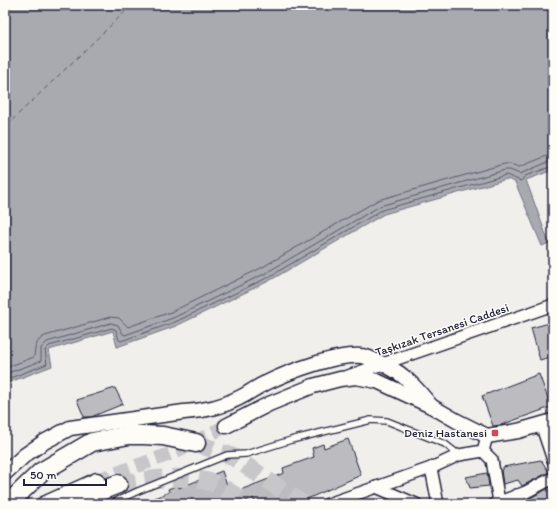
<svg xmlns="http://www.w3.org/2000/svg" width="558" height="509" font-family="Itim,sans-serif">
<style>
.water{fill:#a9a9b0;stroke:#737381}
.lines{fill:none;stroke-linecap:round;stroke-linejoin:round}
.shore{stroke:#58586a;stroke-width:1}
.ferry{stroke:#58586a;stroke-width:1;stroke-dasharray:5 4;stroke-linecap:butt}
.building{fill:#bcbcc0;stroke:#22223b}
.tertiary-tunnel{stroke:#c7c6c9;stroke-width:14;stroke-dasharray:14 7;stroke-linecap:butt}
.primary-tunnel{stroke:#c7c6c9;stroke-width:18;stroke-dasharray:18 9;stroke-linecap:butt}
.service-casing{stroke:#22223b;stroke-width:8}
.minor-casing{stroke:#22223b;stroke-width:14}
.tertiary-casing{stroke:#22223b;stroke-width:17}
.primary-casing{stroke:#22223b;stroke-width:21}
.service{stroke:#fdfcf7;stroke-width:5.5}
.minor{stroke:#fdfcf7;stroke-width:11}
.tertiary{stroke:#fdfcf7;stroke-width:14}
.primary{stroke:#fdfcf7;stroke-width:18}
.poi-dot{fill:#d1495b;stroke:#fdfcf7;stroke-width:1.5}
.labels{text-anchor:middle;stroke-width:3;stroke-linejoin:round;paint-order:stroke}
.street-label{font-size:12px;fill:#22223b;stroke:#fdfcf7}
.poi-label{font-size:12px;fill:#22223b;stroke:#fdfcf7;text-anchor:end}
</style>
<rect width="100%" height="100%" fill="#f0efec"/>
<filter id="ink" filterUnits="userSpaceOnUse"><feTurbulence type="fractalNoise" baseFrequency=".025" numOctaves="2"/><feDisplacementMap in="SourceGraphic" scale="8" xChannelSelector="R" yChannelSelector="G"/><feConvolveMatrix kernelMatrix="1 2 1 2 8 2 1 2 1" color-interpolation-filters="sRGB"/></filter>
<g filter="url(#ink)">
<!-- water -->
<path class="water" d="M5,5h548v165l-27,10 23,63 -7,3 -27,-64 -8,-3 -123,35 -115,67 -93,45 -59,21 -4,-16 -64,19 3,16 -47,18z"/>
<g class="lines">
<!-- shore -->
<g class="shore">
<path d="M5,368l29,-11c1,-9 1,-16 11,-21l65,-19 9,1 9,9 43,-15 90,-44 117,-68 126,-36h6l9,3 28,-11 6,-1"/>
<path d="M5,374l36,-13v-13l6,-6 64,-19 7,2 5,9 2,1 48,-17 91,-44 116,-68 125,-36h5l10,4 28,-12 5,-1"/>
<path d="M5,380l42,-16 -2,-14 4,-4 63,-18 4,2 3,10 2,1 54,-19 92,-44 115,-68 124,-35 15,6 4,-5 28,-10"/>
</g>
<!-- ferry -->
<path class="ferry" d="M5,127l127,-122"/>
</g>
<!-- building -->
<g class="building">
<path d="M553,322v34l-13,4 -9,-32z"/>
<path d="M539,374l12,33 -50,18 -8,1 -11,-30z"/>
<path d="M115,388l8,16 -32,13h-7l-7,-17z"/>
<path d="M348,439l13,36 -65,29h-29l-1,-3 -10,3 -3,-6 -14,6h-99l29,-12 -1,-3 10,-4 1,3 43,-17 8,23 54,-21 -1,-5 31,-11 -2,-9 11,-4 1,4z"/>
<path d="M541,460l8,12 -27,14 -4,-6 -15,4 -2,-14h2v-3z"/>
<path d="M487,473l2,13 -19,2 -4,-11z"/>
<path d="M553,486v18h-20l-3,-6z"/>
</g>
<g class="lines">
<!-- tertiary-tunnel -->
<path class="tertiary-tunnel" d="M97,480l79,-28 50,-26"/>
<!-- primary-tunnel -->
<g class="primary-tunnel">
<path d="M196,443l37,14 70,47"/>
<path d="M118,484c30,-4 65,-11 95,-1 12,5 24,14 35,21"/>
</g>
<defs>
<path id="service" d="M110,504l28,-13 89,-36 19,-1 45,-14 80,-20 16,1 58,23 14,11"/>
<g id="minor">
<path d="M348,376l205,-71"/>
<path d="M541,424l12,36"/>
<path d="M483,451l9,9 7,42"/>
<path d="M431,468l7,36"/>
<path d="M376,487l40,17"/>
<path d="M516,495l6,9"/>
<path d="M328,504l103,-36 28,-13 24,-4 4,-15"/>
<path d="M494,504l32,-12 27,-14"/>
</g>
<g id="tertiary">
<path d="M226,426l43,-22 44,-18 27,-7 16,-2 21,4 54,25 26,15 30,15 31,-5 35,-10"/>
<path d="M5,473l20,-18 19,-13 26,-14 114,-16c19,-1 38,-5 55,-14 9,-4 17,-11 27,-15 22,-11 70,-29 95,-27 5,0 10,3 15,5 26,10 38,24 55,45"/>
<path d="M44,504l53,-24"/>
</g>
<g id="primary">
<path d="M8,504l33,-32 51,-30 37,-7h14l20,1 33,7"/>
<path d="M67,504l51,-20"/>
</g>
</defs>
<!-- service casing -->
<use href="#service" class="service-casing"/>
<!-- minor casing -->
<use href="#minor" class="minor-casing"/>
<!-- tertiary casing -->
<use href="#tertiary" class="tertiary-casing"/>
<!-- primary casing -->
<use href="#primary" class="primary-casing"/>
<!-- service -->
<use href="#service" class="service"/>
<!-- minor -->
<use href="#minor" class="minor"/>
<!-- tertiary -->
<use href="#tertiary" class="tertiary"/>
<!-- primary -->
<use href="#primary" class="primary"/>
</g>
</g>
<!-- markers -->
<rect class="poi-dot" x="491" y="429" width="8" height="8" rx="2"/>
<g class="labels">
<!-- street labels -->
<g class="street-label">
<text transform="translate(442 330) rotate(-19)" y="4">Taşkızak Tersanesi Caddesi</text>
</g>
<!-- poi labels -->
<g class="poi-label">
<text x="487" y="437">Deniz Hastanesi</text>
</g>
</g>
<!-- margin -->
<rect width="558" height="509" fill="none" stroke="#fdfcf7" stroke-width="20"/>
<rect x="10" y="10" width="538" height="489" fill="none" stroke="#22223b" stroke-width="1.5" filter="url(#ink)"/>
<!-- scale -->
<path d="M24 479v6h82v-6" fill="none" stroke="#22223b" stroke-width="2"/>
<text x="30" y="479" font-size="12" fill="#22223b" stroke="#fdfcf7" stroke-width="3" paint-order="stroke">50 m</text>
</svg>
